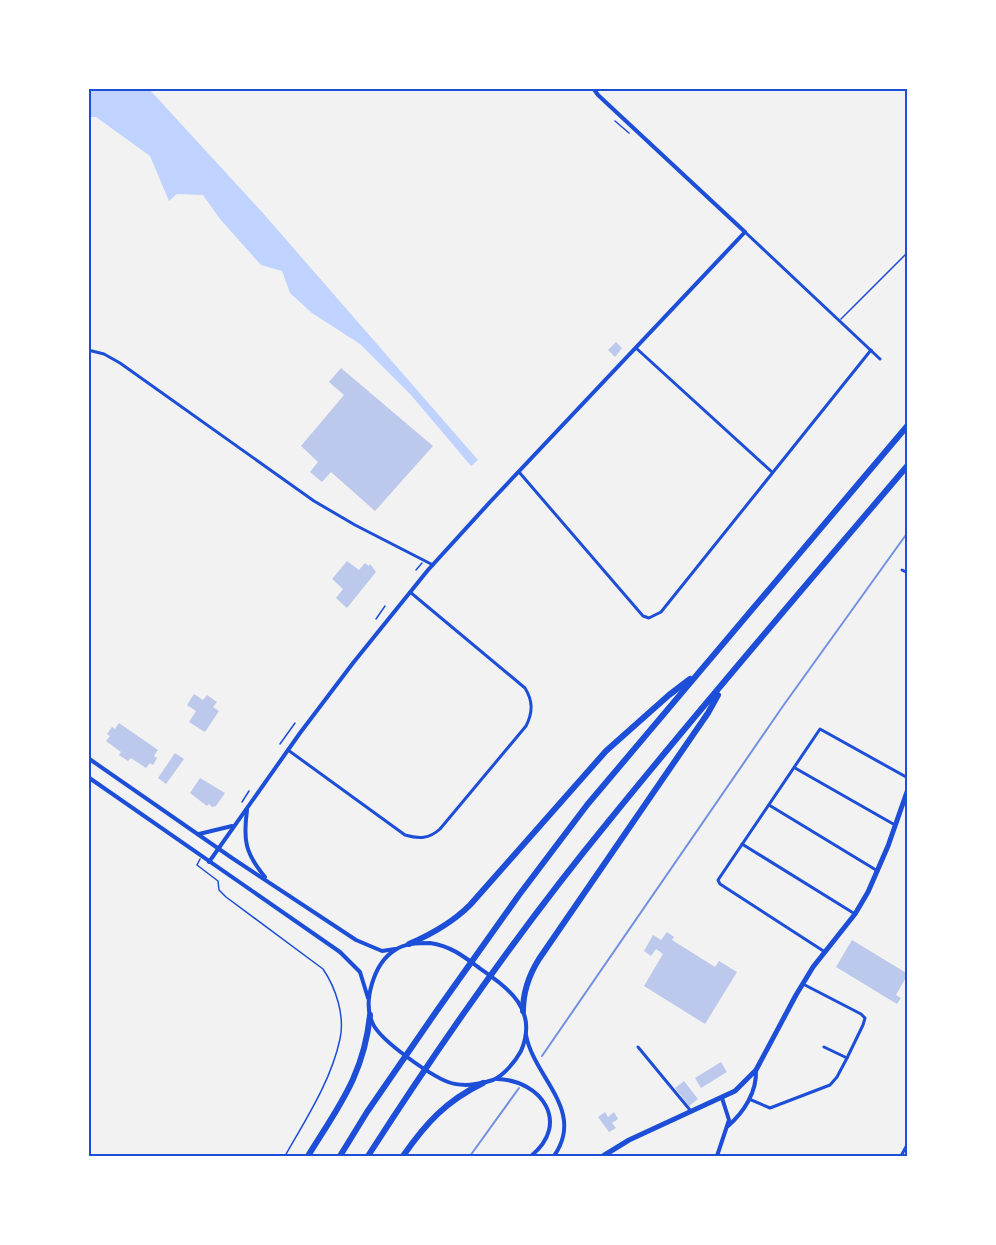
<svg xmlns="http://www.w3.org/2000/svg" width="996" height="1245" font-family="'Sofia Sans Condensed',sans-serif">
<style>
.water{fill:#bfd3fe}
.building{fill:#bdc9ec}
.lines{fill:none;stroke-linecap:round;stroke-linejoin:round}
.path{stroke:#1d4ed8;stroke-width:1.5}
.service{stroke:#1d4ed8;stroke-width:1.5}
.minor{stroke:#1d4ed8;stroke-width:3}
.tertiary{stroke:#1d4ed8;stroke-width:4}
.primary{stroke:#1d4ed8;stroke-width:5}
.motorway{stroke:#1d4ed8;stroke-width:6}
.rail{stroke:#7290e2;stroke-width:2}
.neatline{fill:none;stroke:#1d4ed8;stroke-width:2}
</style>
<rect width="100%" height="100%" fill="#f2f2f2"/>
<!-- water -->
<path class="water" d="M89,88l60,1 113,123 216,248 -7,6 -60,-71 -51,-51 -48,-31 -22,-20 -8,-22 -21,-6 -41,-46 -17,-24 -26,-1 -8,7 -19,-45 -54,-39h-7z"/>
<!-- building -->
<g class="building">
<path d="M616,342l6,6 -7,9 -7,-7z"/>
<path d="M341,368l92,78 -58,65 -44,-39 -9,10 -12,-10 8,-10 -17,-16 43,-51 -15,-13z"/>
<path d="M347,561l12,9 6,-7 4,3 1,-2 6,8 -29,36 -11,-10 7,-9 -11,-10z"/>
<path d="M194,694l9,6 4,-5 10,7 -4,5 6,4 -14,21 -16,-10 7,-11 -9,-6z"/>
<path d="M119,723l39,27 -4,6 3,2 -4,7 -3,-2 -4,5 -15,-10 -3,3 -9,-6 2,-3 -15,-11 4,-5 -3,-2 5,-7 3,2z"/>
<path d="M175,753l9,6 -18,25 -8,-6z"/>
<path d="M200,778l25,15 -9,13 -4,1 -3,-3 -2,2 -17,-13z"/>
<path d="M667,932l7,5 -2,3 43,27 4,-6 18,11 -32,52 -61,-38 19,-32 -7,-5 -5,7 -7,-5 9,-16 8,5z"/>
<path d="M852,940l56,34 -12,21 5,3 -4,6 -61,-37z"/>
<path d="M721,1062l6,10 -26,16 -6,-10z"/>
<path d="M684,1081l14,18 -9,7 -14,-18z"/>
<path d="M605,1112l3,5 6,-5 4,7 -6,4 4,5 -7,4 -11,-15z"/>
</g>
<g class="lines">
<!-- path -->
<g class="path">
<path d="M615,121l14,12"/>
<path d="M416,570l6,-7"/>
<path d="M376,619l9,-13"/>
<path d="M280,744l15,-21"/>
<path d="M242,802l7,-11"/>
<path d="M200,859l-3,6 21,16 1,9 7,7 97,72c13,19 22,47 17,70 -9,42 -34,80 -55,117"/>
</g>
<!-- service -->
<path class="service" d="M841,319l67,-67"/>
<!-- minor -->
<g class="minor">
<path d="M745,232l135,127"/>
<path d="M636,348l136,124"/>
<path d="M88,350l16,4 16,9 194,138 41,24 78,40"/>
<path d="M519,472l124,144 6,2 12,-6 210,-262"/>
<path d="M902,570l6,3"/>
<path d="M288,750l117,85c14,4 24,4 35,-6l86,-103c7,-14 7,-25 -1,-38l-115,-96"/>
<path d="M795,768l100,57"/>
<path d="M769,805l107,65"/>
<path d="M742,844l113,70"/>
<path d="M825,952l-105,-68 -2,-4 102,-151 88,49"/>
<path d="M803,984l58,30 4,4 -2,7 -16,33"/>
<path d="M638,1047l52,63"/>
<path d="M749,1099l21,9 60,-23 7,-8 10,-19 -23,-11"/>
<path d="M901,1156l7,-13"/>
</g>
<!-- tertiary -->
<g class="tertiary">
<path d="M88,758l144,100 124,82 26,11 13,-2"/>
<path d="M88,777l252,175 20,20 8,26"/>
<path d="M247,810c-4,30 -2,43 18,67"/>
<path d="M199,834l33,-8"/>
<path d="M209,862l91,-129 53,-70 75,-93 62,-68 255,-270 -147,-137 -5,-7"/>
<path d="M430,943c20,3 32,12 48,24 30,21 61,42 43,84 -6,11 -17,24 -28,29 -14,5 -32,7 -45,2 -18,-7 -67,-41 -75,-58 -11,-22 1,-61 22,-74 10,-7 23,-7 35,-7z"/>
<path d="M526,1035c8,43 60,75 28,121"/>
<path d="M497,1079c45,1 74,45 34,77"/>
<path d="M728,1126c16,-14 29,-34 28,-56"/>
<path d="M717,1156l12,-36 -7,-22"/>
</g>
<!-- primary -->
<path class="primary" d="M603,1156l26,-16 106,-49 21,-21 40,-75 17,-28 42,-53 13,-22 20,-46 20,-57"/>
<!-- motorway -->
<g class="motorway">
<path d="M409,944c23,-10 43,-21 61,-39l136,-154 63,-56 21,-16"/>
<path d="M523,1011c0,-20 6,-36 16,-52l169,-246 10,-18"/>
<path d="M308,1156c30,-49 56,-81 62,-141"/>
<path d="M340,1156l27,-44 71,-103 81,-114 68,-90 321,-380"/>
<path d="M368,1156c74,-115 153,-228 240,-334 98,-121 199,-238 300,-357"/>
<path d="M403,1156c23,-33 43,-55 80,-73"/>
</g>
<!-- rail -->
<g class="rail">
<path d="M542,1056l241,-350 125,-174"/>
<path d="M470,1156l49,-68"/>
</g>
</g>
<!-- border -->
<rect width="996" height="1245" fill="none" stroke="#ffffff" stroke-width="180"/>
<rect x="90" y="90" width="816" height="1065" class="neatline"/>
</svg>
